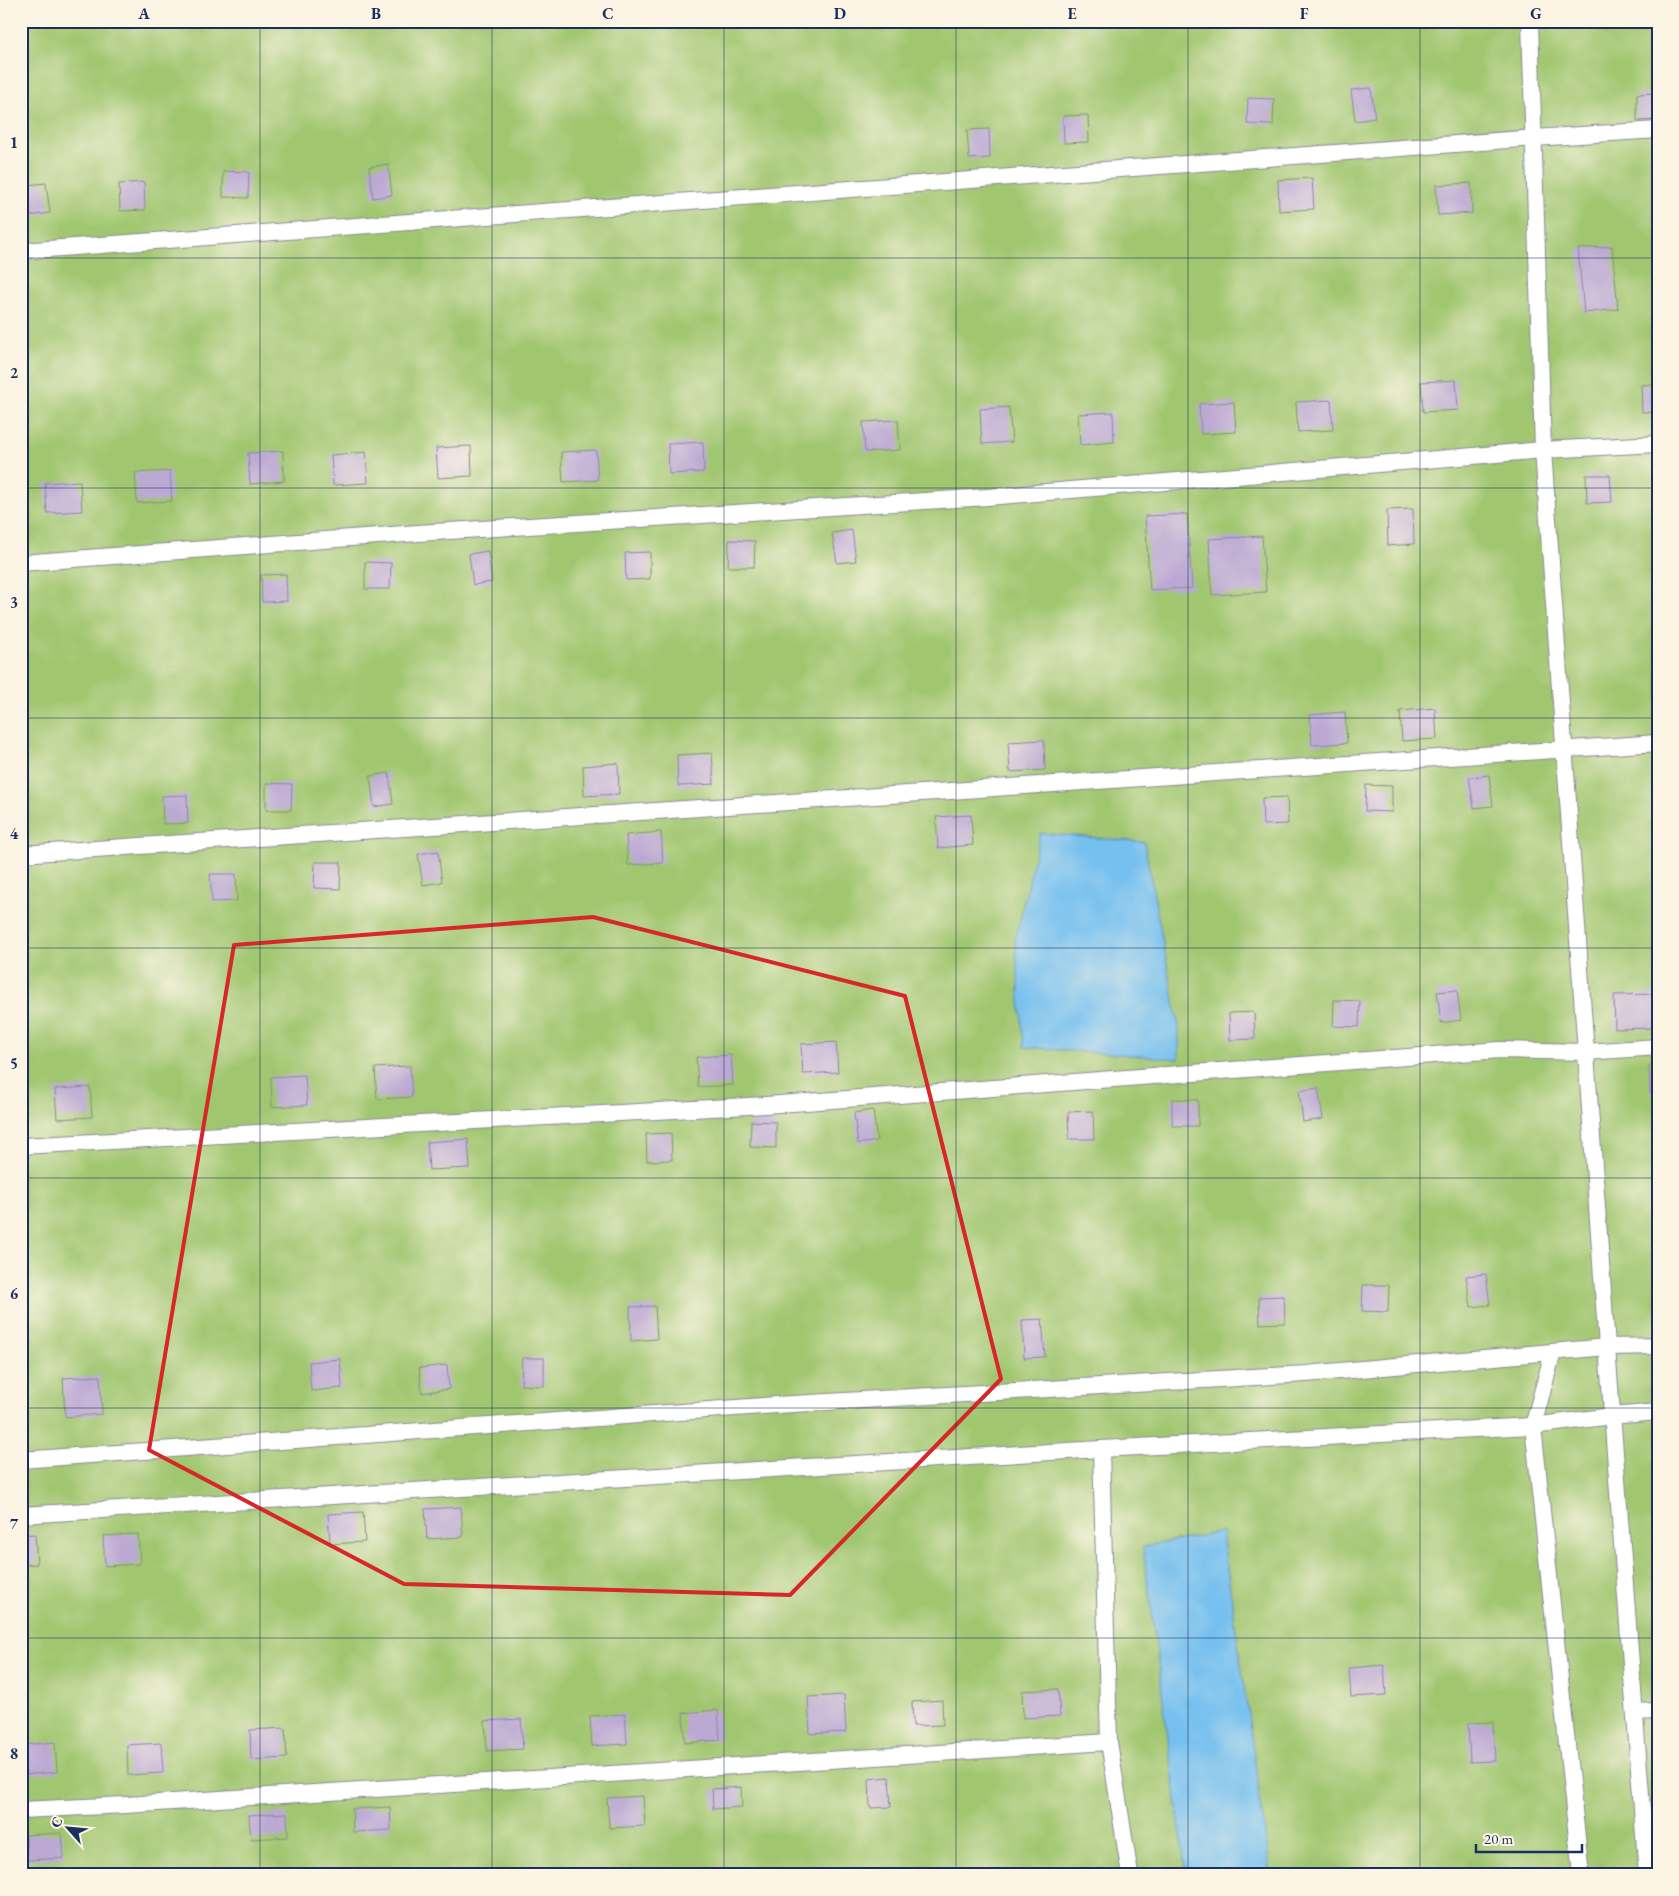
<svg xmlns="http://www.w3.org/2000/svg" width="1679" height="1896" font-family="'EB Garamond',serif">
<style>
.green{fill:#a0c670;stroke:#5e7a67}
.water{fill:#76c0ef;stroke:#4878a6}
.building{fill:#bba9d3}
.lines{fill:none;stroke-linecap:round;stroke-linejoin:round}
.service-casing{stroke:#888a93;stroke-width:18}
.service{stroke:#fff;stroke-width:16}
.marked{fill:none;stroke:#d62828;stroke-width:4;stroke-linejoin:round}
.grid{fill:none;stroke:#1b2f5e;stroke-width:1;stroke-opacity:0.55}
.neatline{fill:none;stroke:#1b2f5e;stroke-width:2}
.grid-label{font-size:16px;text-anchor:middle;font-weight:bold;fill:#1b2f5e}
</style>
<rect width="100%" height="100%" fill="#fcf5e5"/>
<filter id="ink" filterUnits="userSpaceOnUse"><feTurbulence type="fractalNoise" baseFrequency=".02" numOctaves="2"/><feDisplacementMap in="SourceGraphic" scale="10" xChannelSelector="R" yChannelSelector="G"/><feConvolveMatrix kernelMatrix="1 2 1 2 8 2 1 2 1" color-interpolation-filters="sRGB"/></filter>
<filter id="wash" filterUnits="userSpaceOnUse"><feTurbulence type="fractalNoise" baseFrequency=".0096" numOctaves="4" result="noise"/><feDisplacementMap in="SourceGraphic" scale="20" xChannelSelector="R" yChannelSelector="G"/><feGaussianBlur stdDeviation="1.12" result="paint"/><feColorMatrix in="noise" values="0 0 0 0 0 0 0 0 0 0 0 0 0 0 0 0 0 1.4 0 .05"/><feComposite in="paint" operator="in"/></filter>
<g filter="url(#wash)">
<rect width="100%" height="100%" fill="#f4e5c8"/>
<!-- green -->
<rect class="green" x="21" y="21" width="1637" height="1854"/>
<!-- water -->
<g class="water">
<path d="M1040,833l104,9 35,185v32l-155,-12 -9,-106z"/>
<path d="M1222,1532l49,343h-85l-43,-328z"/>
</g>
<g id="blocks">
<!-- building -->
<g class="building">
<path d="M1371,88l4,30 -20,3 -4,-31z"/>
<path d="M1658,93v27l-21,1v-27z"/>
<path d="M1248,98l26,1 -1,26 -26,-1z"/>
<path d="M1088,115l1,27 -25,1 -1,-27z"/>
<path d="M989,129l1,29 -21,1 -2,-29z"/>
<path d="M388,164l4,31 -19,3 -4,-31z"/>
<path d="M223,171l26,1 -1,26 -25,-1z"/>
<path d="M1312,178l2,31 -35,2 -1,-31z"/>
<path d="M144,182l1,28 -25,1 -1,-27z"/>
<path d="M46,183l4,30 -20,3 -4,-31z"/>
<path d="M1471,183l1,30 -34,2 -2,-30z"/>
<path d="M1612,246l6,63 -34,4 -6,-64z"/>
<path d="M1456,380l2,30 -35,2 -2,-30z"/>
<path d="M1658,384v28h-16l-1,-27z"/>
<path d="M1331,400l2,30 -35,2 -2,-30z"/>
<path d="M1234,402l2,30 -35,2 -2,-30z"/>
<path d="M1009,407l3,35 -30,2 -2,-35z"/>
<path d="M1113,412l1,30 -34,3 -2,-31z"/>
<path d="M898,420l2,30 -35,2 -2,-30z"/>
<path d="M703,442l1,30 -35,2 -1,-30z"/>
<path d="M471,446l1,30 -34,2 -2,-30z"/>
<path d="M596,450l2,30 -35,2 -2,-30z"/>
<path d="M283,451l1,30 -34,3 -2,-31z"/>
<path d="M366,452l2,31 -35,2 -2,-30z"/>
<path d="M170,471l2,30 -35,2 -2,-30z"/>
<path d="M1586,475h24l2,27 -25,1z"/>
<path d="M80,481l2,30 -35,2 -2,-30z"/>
<path d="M1413,509l1,35 -26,2 -1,-36z"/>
<path d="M1187,514l5,74 -42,2 -5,-74z"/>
<path d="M852,530l4,31 -19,2 -5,-30z"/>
<path d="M1262,536l4,56 -54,3 -3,-56z"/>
<path d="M729,540l26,1 -1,26h-26z"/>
<path d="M488,551l4,31 -19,3 -4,-31z"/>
<path d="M650,552v27l-24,1 -1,-27z"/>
<path d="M365,562l26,1 -1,26h-25z"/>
<path d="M286,574l1,27 -25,1 -1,-27z"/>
<path d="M1435,708l2,31 -35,2 -2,-30z"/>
<path d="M1345,712l2,31 -35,2 -2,-30z"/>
<path d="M1044,740l1,30 -35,2 -2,-30z"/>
<path d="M712,753l2,31 -36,2 -1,-31z"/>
<path d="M618,763l1,31 -35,2 -1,-30z"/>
<path d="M389,773l4,31 -19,3 -4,-31z"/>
<path d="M1489,775l4,31 -19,2 -5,-31z"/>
<path d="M266,783l26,1 -1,26h-25z"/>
<path d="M1366,785l26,1v26l-27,-1z"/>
<path d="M187,795l1,28 -25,1 -1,-28z"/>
<path d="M1287,797l1,27 -25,1 -1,-27z"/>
<path d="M971,815l2,30 -35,3 -2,-31z"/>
<path d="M661,832l2,31 -35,2 -2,-30z"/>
<path d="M438,851l4,31 -19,3 -5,-31z"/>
<path d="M315,862h26l-1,27 -26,-1z"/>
<path d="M210,874h26l1,27 -25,1z"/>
<path d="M1457,990l4,30 -20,3 -4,-31z"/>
<path d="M1658,994v34l-43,1 -1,-34z"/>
<path d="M1334,1000l26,1 -1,26 -26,-1z"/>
<path d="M1254,1012l1,27 -25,1 -1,-27z"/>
<path d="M836,1042l2,30 -35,2 -2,-30z"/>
<path d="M731,1055l2,30 -35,2 -2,-30z"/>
<path d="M1658,1065v28h-8l-1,-27z"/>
<path d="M410,1066l2,31 -35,2 -2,-31z"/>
<path d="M305,1075l2,30 -35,2 -1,-30z"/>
<path d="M90,1087l2,30 -35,2 -2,-30z"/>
<path d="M1318,1088l5,31 -20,3 -4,-31z"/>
<path d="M1172,1099l26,1v26h-26z"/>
<path d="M873,1110l4,31 -19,3 -4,-31z"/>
<path d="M1093,1111l1,28h-25l-1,-27z"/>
<path d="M751,1121l25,1v26l-26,-1z"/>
<path d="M671,1133l1,27 -25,1 -1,-27z"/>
<path d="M468,1139l2,29 -41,2 -2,-28z"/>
<path d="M1486,1274l4,31 -19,2 -5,-31z"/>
<path d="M1363,1285h26l-1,27 -26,-1z"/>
<path d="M1284,1296l1,27 -25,1 -1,-27z"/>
<path d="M655,1306l2,33 -26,2 -1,-34z"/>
<path d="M1042,1319l3,38 -21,1 -2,-38z"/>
<path d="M522,1358h22v28l-23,-1z"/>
<path d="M340,1359l2,29 -31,3 -2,-29z"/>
<path d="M447,1365l2,24 -27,4 -3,-25z"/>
<path d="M100,1376l2,38 -37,3 -2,-39z"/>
<path d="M461,1507l2,30 -36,2 -2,-30z"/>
<path d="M363,1512l2,30 -35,2 -2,-30z"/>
<path d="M35,1534l2,30 -16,1v-30z"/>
<path d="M138,1534l2,30 -35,2 -2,-30z"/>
<path d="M1384,1665l2,30 -35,2 -2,-29z"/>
<path d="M1058,1689l2,27 -37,2 -1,-27z"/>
<path d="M844,1695l2,37 -36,2 -2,-37z"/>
<path d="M942,1700l1,25 -30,1 -1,-24z"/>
<path d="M718,1710l2,30 -35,3 -2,-30z"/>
<path d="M625,1714l2,30 -35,2 -2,-30z"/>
<path d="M521,1719l2,30 -36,2 -2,-30z"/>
<path d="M1493,1722l2,39 -25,1 -2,-39z"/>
<path d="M285,1728l2,30 -36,2 -1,-30z"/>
<path d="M55,1742l2,30 -35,3 -1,-30z"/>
<path d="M161,1743l2,30 -35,2 -1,-30z"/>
<path d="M889,1777l2,30 -21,1 -1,-29z"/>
<path d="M741,1787l1,20 -29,2 -1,-20z"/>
<path d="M643,1796l2,30 -36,2 -2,-30z"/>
<path d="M390,1807l1,23 -38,2 -1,-23z"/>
<path d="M287,1813l1,24 -37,2 -2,-24z"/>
<path d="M62,1833l2,25 -37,2 -1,-25z"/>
</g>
</g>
</g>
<g filter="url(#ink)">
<use href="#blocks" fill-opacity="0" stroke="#888a93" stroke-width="1"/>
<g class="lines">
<defs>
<g id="service">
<path d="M1530,21l13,429 64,897 40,528"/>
<path d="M21,251l1513,-113 124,-8"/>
<path d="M21,563l397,-30 570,-36 555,-47 115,-6"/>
<path d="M21,854l1637,-111"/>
<path d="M21,1146l745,-41 734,-55 86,2 72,-5"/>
<path d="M1553,1352l-20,74 48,449"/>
<path d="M1101,1449l8,293 21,133"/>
<path d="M21,1460l755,-55 530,-31 301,-27 51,-1"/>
<path d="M21,1515l1080,-66 432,-23 79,-10 46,-4"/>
<path d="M1635,1712l23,-1"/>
<path d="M21,1810l105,-5 983,-63"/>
</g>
</defs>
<!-- service casing -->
<use href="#service" class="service-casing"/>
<!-- service -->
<use href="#service" class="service"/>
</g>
</g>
<!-- marked area -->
<path class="marked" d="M593,917l312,79 96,383 -211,216 -386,-11 -255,-134 85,-505z"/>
<!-- grid -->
<path class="grid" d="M260,21v1854M492,21v1854M724,21v1854M956,21v1854M1188,21v1854M1420,21v1854M21,258h1637M21,488h1637M21,718h1637M21,948h1637M21,1178h1637M21,1408h1637M21,1638h1637"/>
<!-- margin -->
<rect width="1679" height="1896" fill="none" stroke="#fcf5e5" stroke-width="55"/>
<!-- north arrow -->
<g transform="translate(68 1828) rotate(297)" stroke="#fcf5e5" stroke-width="4" paint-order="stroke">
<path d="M0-4L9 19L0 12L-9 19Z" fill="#1b2f5e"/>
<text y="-8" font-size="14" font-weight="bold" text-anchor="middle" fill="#1b2f5e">С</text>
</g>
<!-- scale -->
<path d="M1476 1844v8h106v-8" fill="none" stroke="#1b2f5e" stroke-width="2.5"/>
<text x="1484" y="1844" font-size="15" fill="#1b2f5e" stroke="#fcf5e5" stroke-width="4" paint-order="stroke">20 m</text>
<rect x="28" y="28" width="1624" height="1840" class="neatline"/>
<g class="grid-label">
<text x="144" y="19">A</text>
<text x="376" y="19">B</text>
<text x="608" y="19">C</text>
<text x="840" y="19">D</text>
<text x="1072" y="19">E</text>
<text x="1304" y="19">F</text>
<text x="1536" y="19">G</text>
<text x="14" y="148">1</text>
<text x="14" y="378">2</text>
<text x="14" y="608">3</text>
<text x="14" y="839">4</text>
<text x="14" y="1069">5</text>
<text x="14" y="1299">6</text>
<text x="14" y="1529">7</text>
<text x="14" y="1759">8</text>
</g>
</svg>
